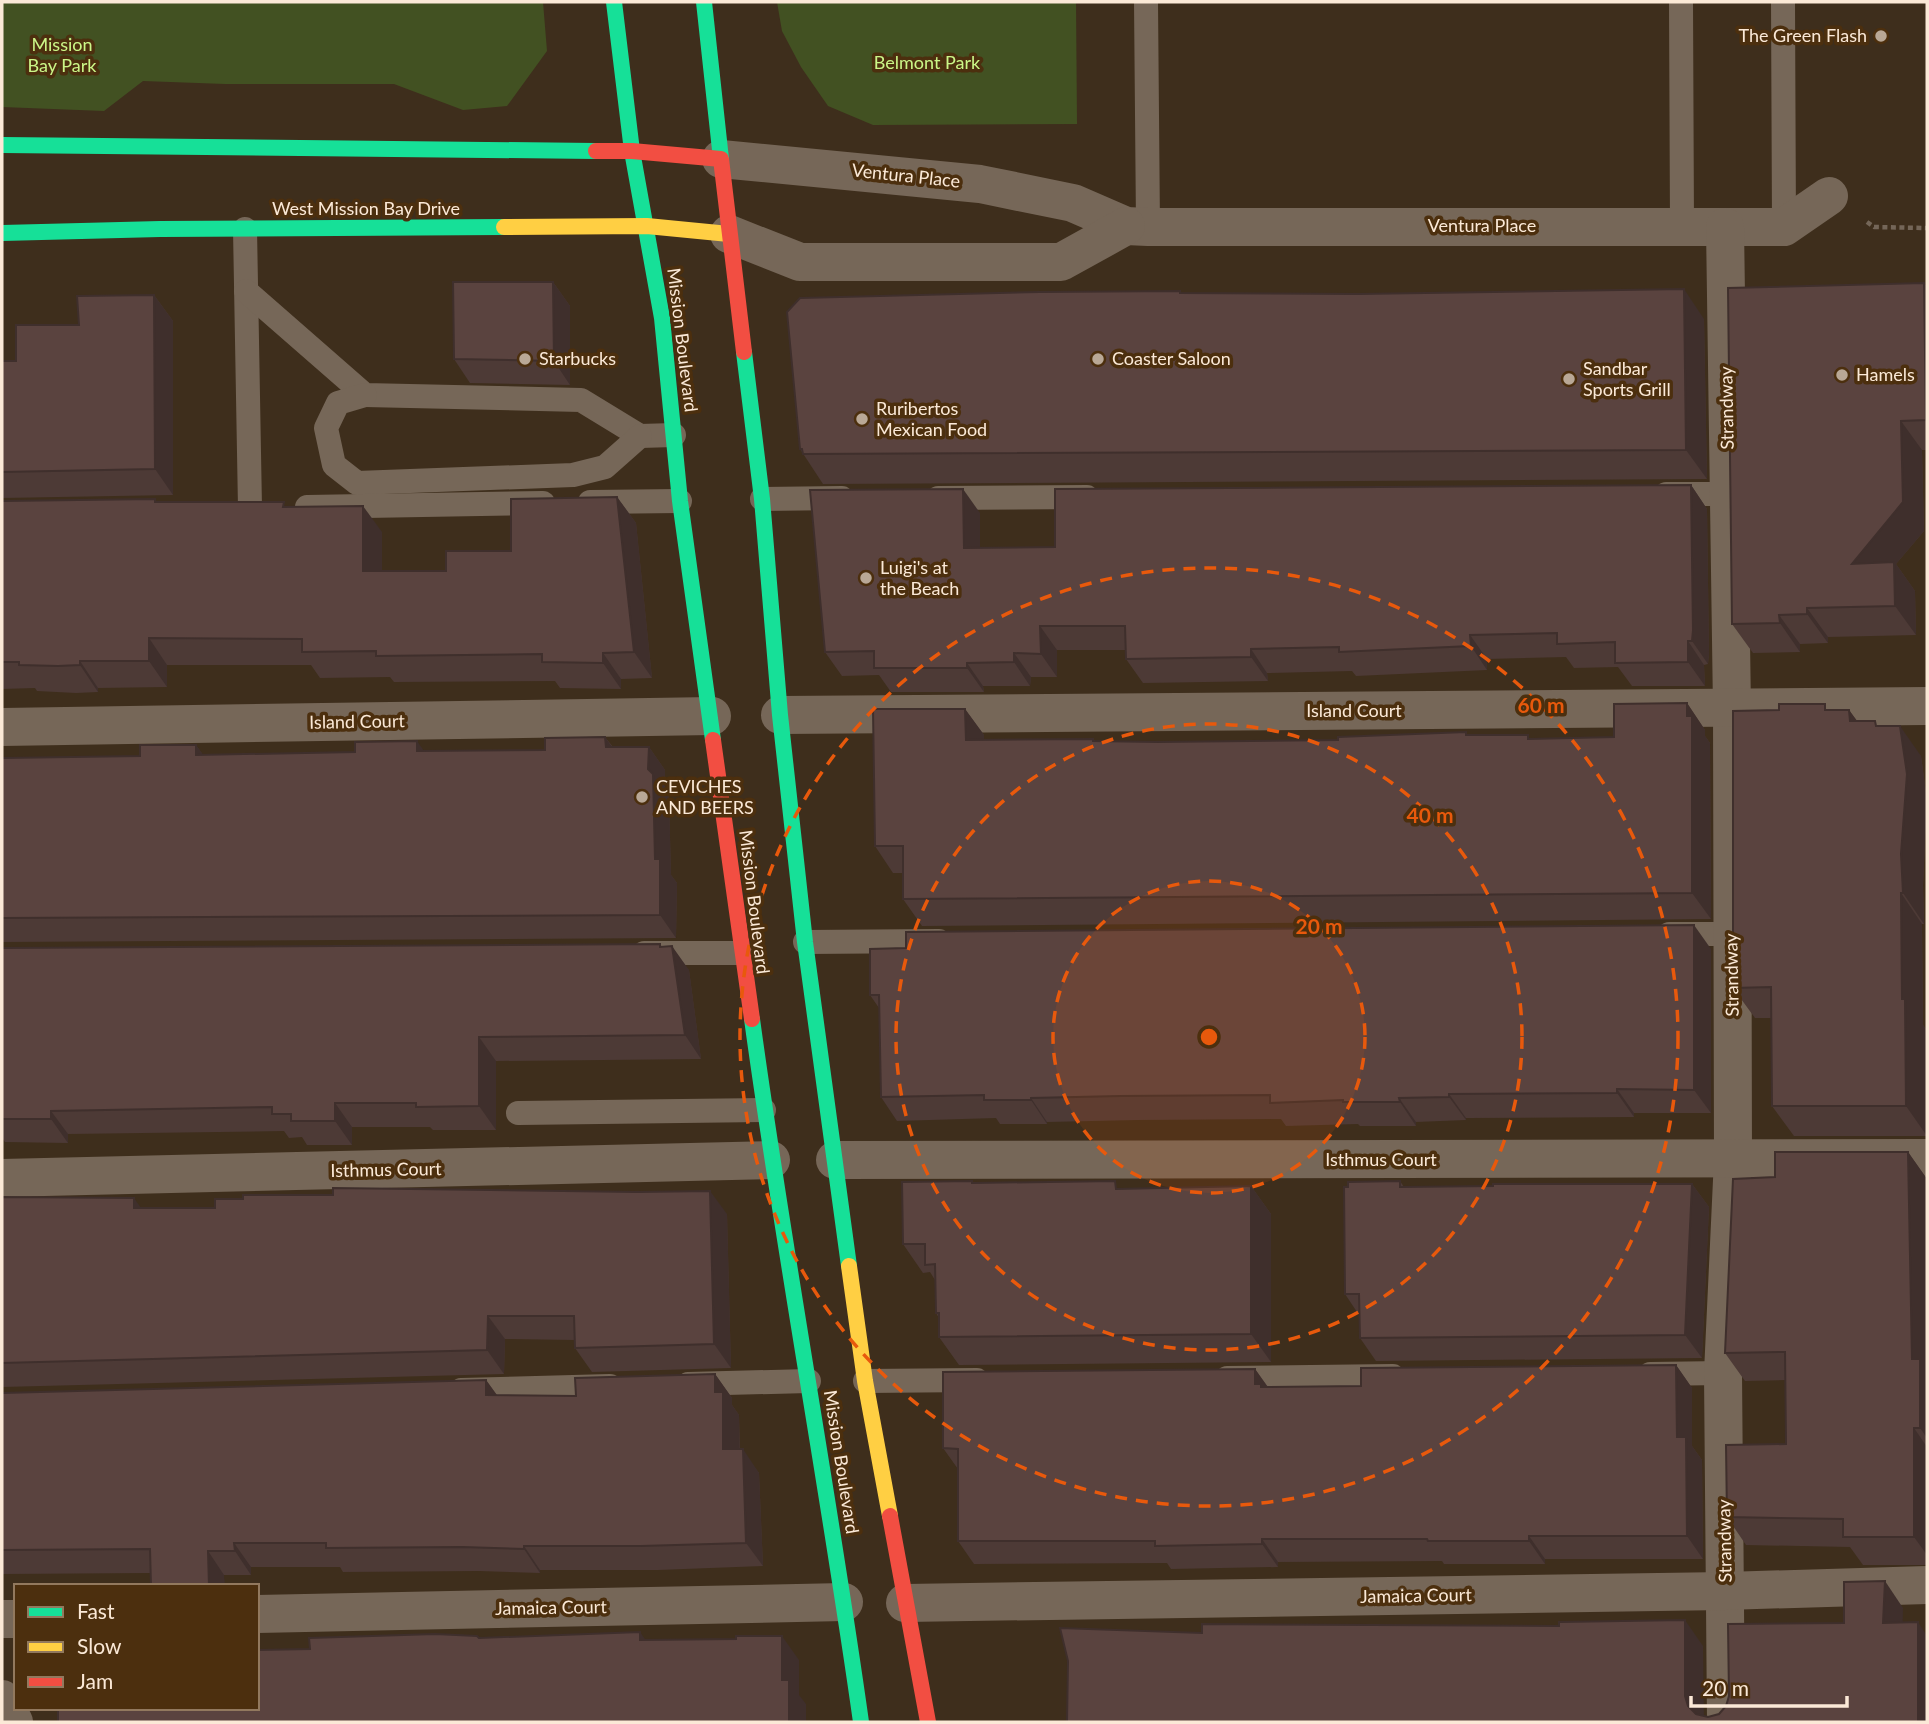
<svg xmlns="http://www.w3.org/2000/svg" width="1929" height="1724" font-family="Lato,sans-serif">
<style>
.green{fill:#425122}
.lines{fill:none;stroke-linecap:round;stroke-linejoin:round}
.path{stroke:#746658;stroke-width:4.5;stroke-dasharray:5 3.5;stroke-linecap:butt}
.lane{stroke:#766758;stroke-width:24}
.street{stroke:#766758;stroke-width:38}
.fast{stroke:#16e098;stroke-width:16}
.slow{stroke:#ffcf43;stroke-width:16}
.jam{stroke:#f24e42;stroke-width:16}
.wall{fill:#4d3a36}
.shaded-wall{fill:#3f2f2c}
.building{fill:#5a433f;stroke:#3f2f2c;stroke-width:2}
.ring{fill:none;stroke:#e8590c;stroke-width:3.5;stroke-dasharray:12 9}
.poi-dot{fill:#b9a896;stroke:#4c2f0e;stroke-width:2.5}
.labels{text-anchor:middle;stroke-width:7;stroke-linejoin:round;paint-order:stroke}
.poi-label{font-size:18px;fill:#fbe9d7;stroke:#4c2f0e;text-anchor:start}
.park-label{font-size:18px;fill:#cbf688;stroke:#4c2f0e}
.street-label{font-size:18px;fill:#fbe9d7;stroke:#4c2f0e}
.centre{fill:#e8590c;stroke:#4c2f0e;stroke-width:3.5}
.ring-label{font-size:21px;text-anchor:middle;font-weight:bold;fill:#e8590c;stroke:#4c2f0e;stroke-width:7;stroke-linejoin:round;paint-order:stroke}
</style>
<rect width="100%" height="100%" fill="#3e2e1c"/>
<!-- green -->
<g class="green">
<path d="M2,2h541l4,49 -40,55 -44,4 -69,-26h-169l-82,-3 -39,30 -102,-4z"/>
<path d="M777,2h299l1,122 -204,1 -45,-19 -27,-39 -19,-36z"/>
</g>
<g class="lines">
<!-- path -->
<path class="path" d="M1867,222l7,5 53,1"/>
<!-- lane -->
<g class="lane">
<path d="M1146,2l2,225"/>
<path d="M1681,2l1,224"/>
<path d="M1783,2l1,225"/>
<path d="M245,229l5,279"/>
<path d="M246,291l119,104 216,5 59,36 34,-1"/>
<path d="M365,395l-27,8 -12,25 8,37 23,18 216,-8 32,-8 35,-31"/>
<path d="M1666,494h62"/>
<path d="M938,498l149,-1"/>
<path d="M762,499l80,-1"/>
<path d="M590,502l90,-1"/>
<path d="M307,507l236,-4"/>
<path d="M1669,934h62"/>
<path d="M805,942l134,-1"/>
<path d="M644,953h97"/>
<path d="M518,1113l246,-3"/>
<path d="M1650,1374l73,-1"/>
<path d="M1227,1378l166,-2"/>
<path d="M865,1381l112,-1"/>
<path d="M688,1384l121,-3"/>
<path d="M461,1390l149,-4"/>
</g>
<!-- street -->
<g class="street">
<path d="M721,159l259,25 93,19 53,23 22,1h636l45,-31"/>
<path d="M1725,227l7,482 1,450 -10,214 3,349"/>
<path d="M729,234l71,28h261l65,-36"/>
<path d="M780,715l1147,-9"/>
<path d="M2,727l710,-11"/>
<path d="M835,1160l1092,-2"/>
<path d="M2,1178l769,-18"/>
<path d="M905,1603l820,-12 202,-6"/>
<path d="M257,1614l587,-12"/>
<path d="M2,1619h14"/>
<path d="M2,1699l12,23"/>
</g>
<!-- fast -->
<g class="fast">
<path d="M614,2l18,149"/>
<path d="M704,2l17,157"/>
<path d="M2,145l594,6"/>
<path d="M632,151l30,167 18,183 33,239"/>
<path d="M2,233l158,-4 344,-2"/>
<path d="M744,352l18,147 18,216 25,227 44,324"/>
<path d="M752,1019c32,235 76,468 109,703"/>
</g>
<!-- slow -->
<g class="slow">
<path d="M504,227l143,-1 82,8"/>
<path d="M849,1266l16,115 25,135"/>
</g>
<!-- jam -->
<g class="jam">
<path d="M596,151h36l89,8 23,193"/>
<path d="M713,740l39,279"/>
<path d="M890,1516l38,206"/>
</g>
</g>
<!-- wall -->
<g class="wall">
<path d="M553,282l17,24v79l-100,-2 -16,-24z"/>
<path d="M1924,283l3,5v162h-5l2,81 -28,33 19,27 1,44 -88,2v6l-28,1v8l-47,1 -21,-29z"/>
<path d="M1182,293l522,26 3,160 -884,5 -23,-35z"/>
<path d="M154,295l19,26v174l-171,3v-137h14l63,-36z"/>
<path d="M1691,485l16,24 2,145 -1,10 -4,1 1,21h-73l-14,-19 -44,1 -8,-11 -79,2v11l-131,6 -4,-5 -85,2 1,8 -125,2 -17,-24v-9h-69v27h-26l-1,9h-47l1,6h-93l-12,-17 -37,1 -17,-24 155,-139v35l75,-1z"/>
<path d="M617,497l19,26 16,155 -31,1v10l-61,-1 -5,-7 -161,1 -4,-5 -70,1 -9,-13h-144v22l-69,1v4l-22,1 -39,-2 -2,-3 -33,1v-188l153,-2 2,3 130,5 95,25v39h64l65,-20z"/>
<path d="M1687,703l18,27v6l5,7 1,176 -789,7 -19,-27v-26h-10l-18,-27 90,-137 19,26v5l109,-1 2,2 63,1 180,-2 130,-5 63,4 83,-2z"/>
<path d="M1830,710h19l8,11 22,5 42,30 6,44 -4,85 1,39h-2l1,101 3,4 1,107h-133l-22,-30 -1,-88h-16l-22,-30z"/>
<path d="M605,737l8,10h36l16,23v21l4,6 2,78 6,8 -1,55 -674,4v-184l138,-2 56,-11 7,10 342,-5z"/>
<path d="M661,946l28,24 12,89 -205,2v69h-63l-3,-3h-78v18h-45l-5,-8 -13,1 -5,-7 -216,3v9l-63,-1 -3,-4v-190z"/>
<path d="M1711,949v164h-77v4l-168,1v2l-50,2v4h-56l-2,-2 -72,2 -5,-7 -143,1 -91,2v2h-47l-4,-6 -99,3 -16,-24 -2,-89 -9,-13z"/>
<path d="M1908,1152l19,27v386h-64l-13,-18 -104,-2 -19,-28 59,-73 -1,-64 -40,1 -20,-28 50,-176z"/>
<path d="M1400,1181l4,6 288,-3 17,23 -7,151 -326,3 -16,-23 -1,-23 -14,-21 3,-107z"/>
<path d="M974,1183l147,6 130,-3 20,28v148l-312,3 -20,-28v-19l-3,-5 -1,-33 -5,-8 -7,1 -20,-29z"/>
<path d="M2,1197l139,11 586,6 4,154 -139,4 -17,-24v-8l-70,-1 -1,35 -502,13z"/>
<path d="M1676,1365l16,23v58l10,14 1,99h-158v5h-101l-2,-3 -164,1v5l-107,2 -4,-6 -193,1 -16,-23v-72l-15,-21 312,-79 13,18 93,-1z"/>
<path d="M715,1374l17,24v7l7,10 1,34 19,24 4,93 -105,4h-118v3l-61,-2 -136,1 -3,-5h-89v8h-27l-74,-2 -148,1v-181l484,-13 11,15 79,1z"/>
</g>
<!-- shaded-wall -->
<g class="shaded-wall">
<path d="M553,282l17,24v79l-16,-24z"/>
<path d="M1924,283l3,5v134l-1,-2z"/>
<path d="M1684,289l20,30 3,160 -21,-29z"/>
<path d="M154,295l19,26v174l-18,-26z"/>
<path d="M1901,421l21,29 2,81 -28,33 19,27 1,44 -21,-29 -43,-42z"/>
<path d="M1691,485l16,24 2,145 -1,10 -16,-23z"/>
<path d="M963,489l17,24v59l-16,-24z"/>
<path d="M617,497l19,26 16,155 -18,-26z"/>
<path d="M363,506l19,26v65l-19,-26z"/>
<path d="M1807,608l21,29v6l-21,-29z"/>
<path d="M1779,615l21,29v8l-20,-29z"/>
<path d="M1040,626l17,24v27l-16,-23z"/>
<path d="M1470,635l17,24v11l-16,-24z"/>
<path d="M149,638l18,27v22l-18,-26z"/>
<path d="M1688,641l16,24 1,21 -17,-24z"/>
<path d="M1251,649l16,24 1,8 -17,-24z"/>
<path d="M603,653l18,26v10l-18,-26z"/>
<path d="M1014,653l17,24 -1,9 -16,-24z"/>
<path d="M80,661l18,27v4l-18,-27z"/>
<path d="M967,663l16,23 1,6 -17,-24z"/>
<path d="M1687,703l18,27v6l5,7 1,176 -19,-26z"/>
<path d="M965,709l19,26 1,31 -19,-26z"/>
<path d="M1849,710l22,30 -21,-19z"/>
<path d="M1900,726l21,30 6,44 -4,85 1,39 -21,-31 -2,-39z"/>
<path d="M605,737l17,24 -16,-14z"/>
<path d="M417,741l17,24 -17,-14z"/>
<path d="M196,745l17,23 -17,-13z"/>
<path d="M649,747l16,23v21l4,6 2,78 6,8 -1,55 -16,-23 -5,-56 -7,-90z"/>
<path d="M1901,893l21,31 1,101 3,4 1,107 -21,-30 -4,-107z"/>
<path d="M1694,925l17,24v164l-17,-23z"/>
<path d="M660,944l15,23 -3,-21 17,24 12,89 -16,-24z"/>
<path d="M479,1037l17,24v69l-17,-24z"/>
<path d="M1617,1089l17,24v4l-17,-24z"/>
<path d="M1449,1094l17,24v2l-17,-23z"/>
<path d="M1031,1098l16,24v2l-16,-24z"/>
<path d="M1399,1098l17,24v4l-16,-24z"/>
<path d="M335,1103l17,24v18l-17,-24z"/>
<path d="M51,1111l17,23v9l-17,-24z"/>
<path d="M1908,1152l19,27v259l-7,-10 -8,-69z"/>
<path d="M1692,1184l17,23 -7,151 -17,-23z"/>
<path d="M1251,1186l20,28v148l-20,-28z"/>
<path d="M710,1191l17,23 4,154 -17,-24z"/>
<path d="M134,1198l17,24 -17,-14z"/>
<path d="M488,1316l17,23 -1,35 -17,-24z"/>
<path d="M1676,1365l16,23v58l10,14 1,99 -16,-23 -10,-99z"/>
<path d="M1255,1369l16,23 -16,-8z"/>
<path d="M715,1374l17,24v7l7,10 1,58 -17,-24 -8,-57z"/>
<path d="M486,1380l17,24 -17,-9z"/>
<path d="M1914,1428l13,19v108l-13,-18z"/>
<path d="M743,1449l16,24 4,93 -17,-23z"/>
<path d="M1529,1536l16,23v5l-16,-23z"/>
<path d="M1262,1539l16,23v5l-16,-23z"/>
<path d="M234,1543l17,24v8l-16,-24z"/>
<path d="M524,1546l16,24v3l-16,-24z"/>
<path d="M208,1551l16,24 1,11h-16z"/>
<path d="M1885,1581l18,27 -1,42 -19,-27z"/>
<path d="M1685,1620l18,26 1,76 -16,-16 -3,-10z"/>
<path d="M1918,1622l9,14v86h-9z"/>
<path d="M640,1632l17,24 -17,-16z"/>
<path d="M782,1636l17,24v35l7,9v18h-17l-7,-42z"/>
</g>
<!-- building -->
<g class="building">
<path d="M453,282h100l1,79 -100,-2z"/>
<path d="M1924,283l2,137 -25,1 2,81 -51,62 42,-2 1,44 -88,2v6l-28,1 1,8 -48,1 -4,-336z"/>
<path d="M1684,289l2,161 -883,4 -1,-5h-2l-13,-137 13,-14 239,-6 141,-1v2l178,1z"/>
<path d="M154,295l1,174 -153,3v-111h14v-36h63l-2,-29z"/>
<path d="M1691,485l2,145 -1,11h-4v21l-73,1v-21l-58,2v-11l-87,2 1,11 -132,6v-5l-88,2v8l-125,2 -1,-33h-85l1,28 -27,-1v9l-47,1v5h-93v-17l-49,1 -15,-162 153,-1 1,59 91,-1v-58z"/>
<path d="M617,497l17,155 -31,1v10l-61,-1v-8l-166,2v-5l-74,1v-13l-153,-1v23h-69v4l-22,1 -39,-1v-3h-17v-161l153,-2v3h129l-1,5 80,-1v65h83v-20h65v-52z"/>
<path d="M1687,703v13h5v177l-789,6v-53h-28l-2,-137h92l1,31 127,-1v2l65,1 180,-2v-3l128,-5v3h62v4l86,-2v-33z"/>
<path d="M1779,704h46v6h24l1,11h25l1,5h24l7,48 -6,80 2,39h-2l1,106h3l1,107h-134l-1,-119 -38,1v-277l46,-1z"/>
<path d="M605,737l1,10h43l-1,22 5,5 2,85h5v56l-658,3v-160l138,-2v-11h56v10l159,-3v-10l62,-1v10l128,-1v-12z"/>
<path d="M1694,925v165l-77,-1v4l-168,1v3l-50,1 1,4h-57v-2l-73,3v-8l-149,1 -90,2v2h-47v-5l-103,2 -2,-102h-9v-46l36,-1v-16z"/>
<path d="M660,944v3l12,-1 13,89 -206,2v69l-63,1v-4h-81v18h-44v-7h-19v-7l-221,4v8h-49v-171z"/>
<path d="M1775,1152h133l4,207h8v69h-6v109h-71v-18l-116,-2 -1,-72 60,-1 -1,-92 -60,1 8,-174 42,-2z"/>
<path d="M972,1181v2l143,-2 1,8 135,-3v148l-312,3v-24h-3l-1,-49 -10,1v-21h-22l-1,-62z"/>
<path d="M1400,1181v6l93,-1v-2h199l-7,151 -325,3 -1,-44h-14l-1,-107h4v-5z"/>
<path d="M333,1188l304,4 73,-1 4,153 -139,4 -1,-32h-86l-1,34 -485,13v-166l132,1v10h81v-9h28v-4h90z"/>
<path d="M1676,1365l1,72h9l1,99h-158v5h-101l-1,-2h-165v5l-107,2v-5h-197v-92l-15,-1v-76l312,-3v15h6v3l100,-1v-18z"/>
<path d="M715,1374v18h8v57h20l3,94 -105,3h-117v3l-62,-2 -136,1v-5h-92l1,8h-27l1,35h-58l-1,-37 -148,1v-157l484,-13v15l90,1 -1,-18z"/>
<path d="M1885,1581l-2,42 35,-1v100h-851l1,-61 -8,-33 142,5v-9l357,2v-4l126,-2v76l3,10 8,8 12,3 11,-3 7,-8 3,-10 -1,-72 116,-1v-41z"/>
<path d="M640,1632v8l96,-1v-3h46v44h7v42h-731v-14h199v-58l53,-1 -1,-11 126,-4 42,2 2,2z"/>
</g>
<!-- distance rings -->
<circle cx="1209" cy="1037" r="156" fill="#e8590c" fill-opacity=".12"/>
<g class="ring">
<circle cx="1209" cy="1037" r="156"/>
<circle cx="1209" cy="1037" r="313"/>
<circle cx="1209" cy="1037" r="469"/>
</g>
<!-- markers -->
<g class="poi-dot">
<circle cx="1881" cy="36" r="7"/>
<circle cx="525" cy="359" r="7"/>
<circle cx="1098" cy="359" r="7"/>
<circle cx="1842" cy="375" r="7"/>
<circle cx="1569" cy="379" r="7"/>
<circle cx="862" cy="419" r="7"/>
<circle cx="866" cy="578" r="7"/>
<circle cx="642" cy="797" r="7"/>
</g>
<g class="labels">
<!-- poi labels -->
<g class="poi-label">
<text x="1867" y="42" text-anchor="end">The Green Flash</text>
<text x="539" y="365">Starbucks</text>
<text x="1112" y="365">Coaster Saloon</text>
<text x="1583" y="375">Sandbar<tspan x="1583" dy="21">Sports Grill</tspan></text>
<text x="1856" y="381">Hamels</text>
<text x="876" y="415">Ruribertos<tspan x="876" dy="21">Mexican Food</tspan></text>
<text x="880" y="574">Luigi's at<tspan x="880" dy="21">the Beach</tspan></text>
<text x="656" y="793">CEVICHES<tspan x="656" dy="21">AND BEERS</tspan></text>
</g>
<!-- park labels -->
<g class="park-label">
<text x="62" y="51">Mission<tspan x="62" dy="21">Bay Park</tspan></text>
<text x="927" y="69">Belmont Park</text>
</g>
<!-- street labels -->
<g class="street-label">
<text transform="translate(906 176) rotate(6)" y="6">Ventura Place</text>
<text x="366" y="215">West Mission Bay Drive</text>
<text x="1482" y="232">Ventura Place</text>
<text transform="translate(682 340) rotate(83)" y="6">Mission Boulevard</text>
<text transform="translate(1727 408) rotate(-91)" y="6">Strandway</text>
<text x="1354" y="717">Island Court</text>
<text transform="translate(357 722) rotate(-1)" y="6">Island Court</text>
<text transform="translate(754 902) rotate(83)" y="6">Mission Boulevard</text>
<text transform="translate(1732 975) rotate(-91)" y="6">Strandway</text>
<text x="1381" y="1166">Isthmus Court</text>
<text transform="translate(386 1170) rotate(-1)" y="6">Isthmus Court</text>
<text transform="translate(841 1462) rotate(81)" y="6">Mission Boulevard</text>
<text transform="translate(1725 1541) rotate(-91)" y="6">Strandway</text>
<text transform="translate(1416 1596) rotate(-1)" y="6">Jamaica Court</text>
<text transform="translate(551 1608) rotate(-1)" y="6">Jamaica Court</text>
</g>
</g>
<circle cx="1209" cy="1037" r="10" class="centre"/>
<g class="ring-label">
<text x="1541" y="713">60 m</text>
<text x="1430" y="823">40 m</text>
<text x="1319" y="934">20 m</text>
</g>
<!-- border -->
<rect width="1929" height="1724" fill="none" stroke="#fbe9d7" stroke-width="7"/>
<!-- legend -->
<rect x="14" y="1584" width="245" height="126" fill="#4c2f0e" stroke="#92795e" stroke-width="2"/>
<rect x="28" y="1607" width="35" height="10" fill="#16e098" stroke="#92795e" stroke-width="2"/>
<text x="77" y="1619" font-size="21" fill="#fbe9d7">Fast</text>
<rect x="28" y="1642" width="35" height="10" fill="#ffcf43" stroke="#92795e" stroke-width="2"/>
<text x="77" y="1654" font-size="21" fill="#fbe9d7">Slow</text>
<rect x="28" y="1677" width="35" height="10" fill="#f24e42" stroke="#92795e" stroke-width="2"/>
<text x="77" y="1689" font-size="21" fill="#fbe9d7">Jam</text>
<!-- scale -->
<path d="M1691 1696v10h156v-10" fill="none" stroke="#fbe9d7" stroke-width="3.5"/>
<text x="1702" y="1696" font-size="21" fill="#fbe9d7" stroke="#4c2f0e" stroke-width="5" paint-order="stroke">20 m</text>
</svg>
